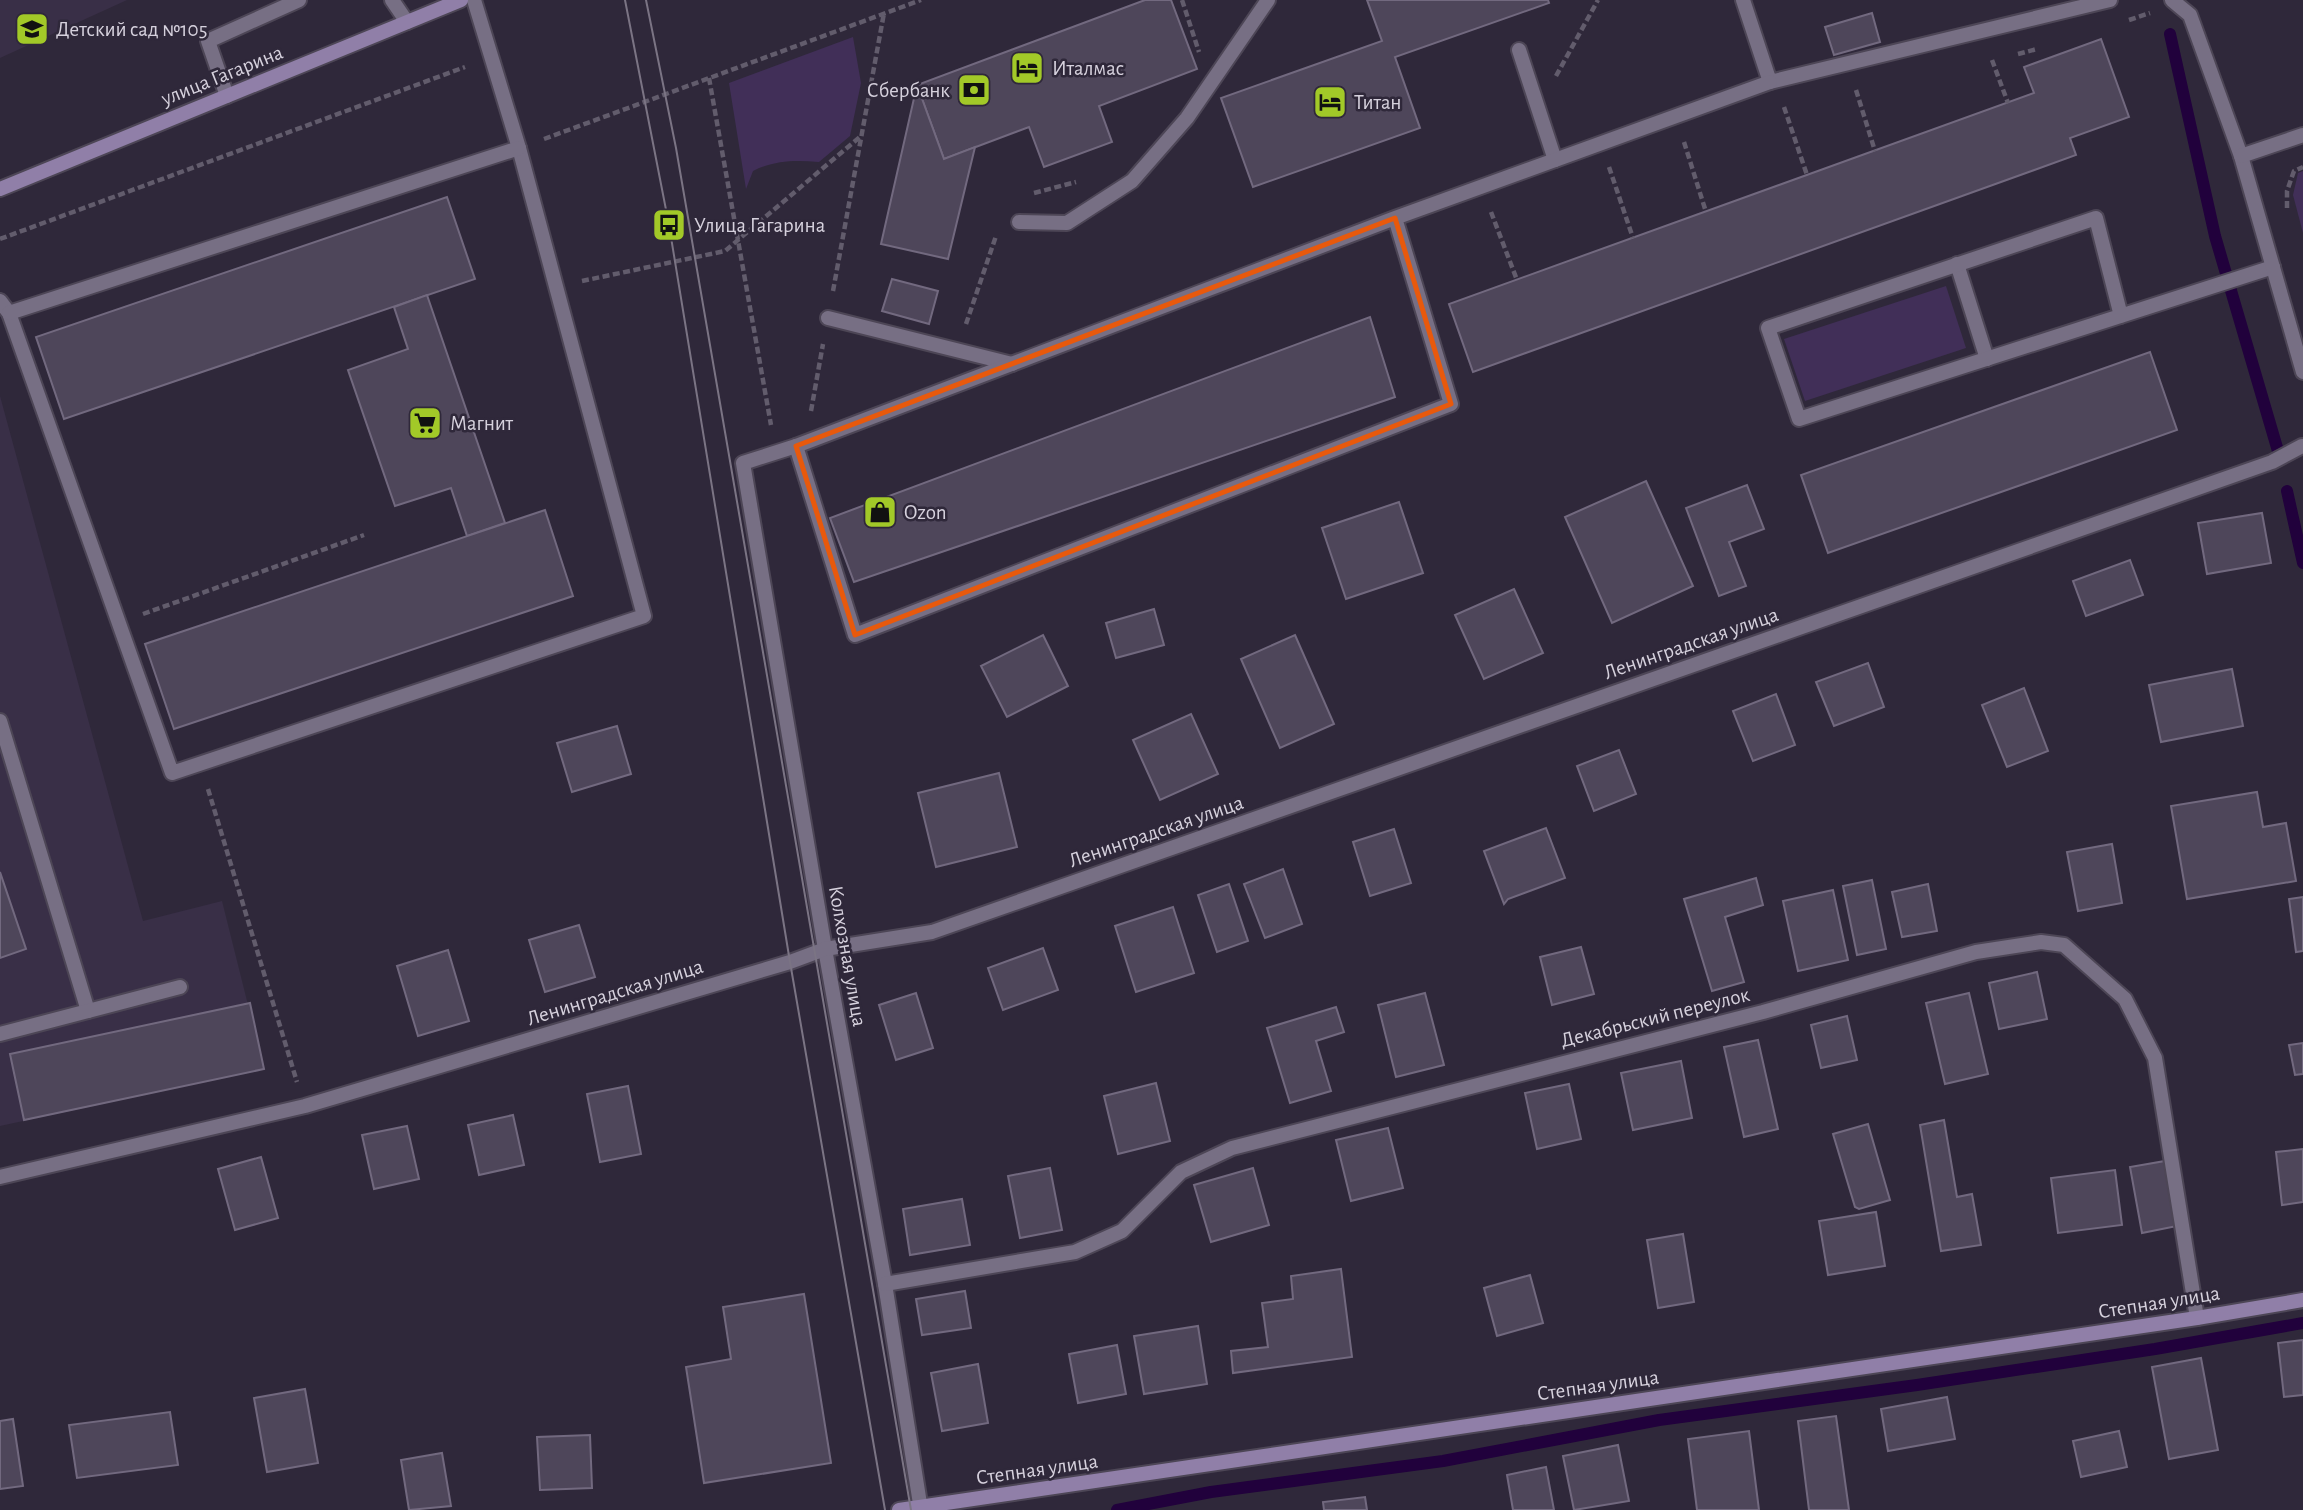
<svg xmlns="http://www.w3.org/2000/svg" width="2303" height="1510" font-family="'Alegreya Sans',sans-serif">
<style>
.built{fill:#392f47}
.green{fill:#412f58}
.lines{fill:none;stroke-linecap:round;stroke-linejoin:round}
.stream{stroke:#21013c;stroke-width:12}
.building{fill:#4e465a;stroke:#72697f;stroke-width:2}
.lane-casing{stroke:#4d4656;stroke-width:18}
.street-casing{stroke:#4d4656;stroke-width:18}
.secondary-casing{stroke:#4d4656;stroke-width:18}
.path{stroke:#625c6c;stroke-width:4.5;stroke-dasharray:7 3.5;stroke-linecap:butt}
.lane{stroke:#776f84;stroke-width:14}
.street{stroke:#776f84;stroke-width:14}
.secondary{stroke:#907fa8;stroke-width:14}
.tram{stroke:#7b7484;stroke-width:2}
.marked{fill:none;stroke:#e8590c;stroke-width:5;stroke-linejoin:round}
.labels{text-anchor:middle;stroke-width:5;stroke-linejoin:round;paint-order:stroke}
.poi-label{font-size:21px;fill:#d6d1dd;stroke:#2f283a;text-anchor:start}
.street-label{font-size:21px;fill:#d6d1dd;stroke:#2f283a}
</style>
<rect width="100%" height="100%" fill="#2f283a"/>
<!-- built -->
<g class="built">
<path d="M0,0h127l-127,58z"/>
<path d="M0,396l143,525 79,-20 42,168 -264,57z"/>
</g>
<!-- green -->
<g class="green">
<path d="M853,37l8,46 -11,53 -31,26c-24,-2 -44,-2 -66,9l-7,18 -17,-106z"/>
<path d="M2303,171v62l-10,-38 5,-22z"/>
<path d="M1946,286l20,62 -161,53 -21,-62z"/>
</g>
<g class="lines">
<!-- stream -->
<g class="stream">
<path d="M2170,34l45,202 63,215"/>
<path d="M2287,491l16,72"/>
<path d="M1117,1510l94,-18 232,-31 216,-41 258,-35 238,-36 148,-26"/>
</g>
</g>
<!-- building -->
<g class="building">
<path d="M1145,0h26l26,69 -98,37 13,36 -68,25 -15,-40 -85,32 -27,-74z"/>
<path d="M1367,0h181l1,3 -154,54 25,71 -167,59 -32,-89 161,-57z"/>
<path d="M1872,13l8,29 -46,13 -9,-28z"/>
<path d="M2101,39l28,78 -59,21 6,17 -603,217 -24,-68 585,-211 -10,-26z"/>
<path d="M917,85l27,74 31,-12 -27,112 -67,-15z"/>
<path d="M447,197l28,82 -411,140 -28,-82z"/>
<path d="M892,279l46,12 -9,33 -47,-13z"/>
<path d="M427,295l78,228 -38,13 -16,-48 -56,18 -47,-136 60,-21 -14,-42z"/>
<path d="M1370,317l25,80 -541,185 -24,-64z"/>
<path d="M2150,352l27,78 -349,123 -27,-78z"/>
<path d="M1646,481l47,105 -81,37 -47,-106z"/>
<path d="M1747,485l17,44 -35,13 17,44 -27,10 -33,-88z"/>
<path d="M1399,502l24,71 -77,26 -24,-71z"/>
<path d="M545,510l28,86 -399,133 -29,-85z"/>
<path d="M2262,513l9,50 -64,11 -9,-51z"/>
<path d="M2130,560l13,35 -57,21 -13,-35z"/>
<path d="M1514,589l29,64 -59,26 -29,-64z"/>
<path d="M1154,609l10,36 -48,13 -10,-35z"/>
<path d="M1043,635l25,51 -61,31 -26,-51z"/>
<path d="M1295,635l39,89 -54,24 -39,-89z"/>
<path d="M1868,663l16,44 -50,19 -18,-44z"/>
<path d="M2232,669l11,57 -82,16 -12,-57z"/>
<path d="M2024,688l24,63 -41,16 -25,-62z"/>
<path d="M1776,694l19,51 -42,16 -20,-50z"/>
<path d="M1191,714l27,60 -58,26 -27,-60z"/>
<path d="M617,726l14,48 -59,18 -15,-49z"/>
<path d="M1619,750l17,44 -42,17 -17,-45z"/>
<path d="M999,773l18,74 -81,20 -18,-74z"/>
<path d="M2257,792l6,35 23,-4 10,58 -109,18 -16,-93z"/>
<path d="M1546,828l19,50 -57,21 -4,5 -20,-53z"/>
<path d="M1394,829l17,54 -41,13 -17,-54z"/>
<path d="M2112,844l10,59 -44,8 -11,-59z"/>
<path d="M1283,869l19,55 -37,14 -21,-54z"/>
<path d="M0,872l26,77 -26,9z"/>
<path d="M1756,878l7,27 -38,12 19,65 -32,9 -28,-92z"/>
<path d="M1872,880l14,69 -29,6 -14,-69z"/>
<path d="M1229,884l19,57 -31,11 -19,-57z"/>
<path d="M1928,884l9,47 -35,6 -10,-45z"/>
<path d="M1833,890l15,70 -50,11 -15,-70z"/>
<path d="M2303,897v54l-7,1 -7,-53z"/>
<path d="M1173,907l21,66 -58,19 -21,-66z"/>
<path d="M579,925l16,52 -50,15 -16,-52z"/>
<path d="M1581,947l13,47 -42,11 -12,-48z"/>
<path d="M1043,948l15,42 -55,20 -15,-42z"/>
<path d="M448,950l21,71 -51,15 -21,-70z"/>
<path d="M2037,972l10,47 -48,10 -10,-46z"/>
<path d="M916,993l17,55 -37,12 -17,-55z"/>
<path d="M1425,993l19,72 -48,12 -18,-72z"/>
<path d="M1969,993l19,81 -43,10 -19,-81z"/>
<path d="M250,1003l14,66 -240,51 -14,-66z"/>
<path d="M1336,1007l8,25 -28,9 15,50 -41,12 -23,-75z"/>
<path d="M1847,1016l10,44 -36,8 -10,-43z"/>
<path d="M1758,1040l20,89 -34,8 -20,-90z"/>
<path d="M2303,1043v31l-8,1 -6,-30z"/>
<path d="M1681,1061l11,57 -59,12 -12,-57z"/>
<path d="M1156,1083l14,58 -52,13 -14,-58z"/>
<path d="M1569,1084l12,55 -44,10 -12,-56z"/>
<path d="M628,1086l13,68 -41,8 -13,-68z"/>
<path d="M513,1115l11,50 -45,10 -11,-50z"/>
<path d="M1944,1120l13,77 15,-3 9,51 -40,6 -21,-126z"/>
<path d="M1868,1124l22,76 -31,9 -4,-2 -22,-73z"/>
<path d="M407,1126l12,53 -45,10 -12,-54z"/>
<path d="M1388,1128l15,60 -52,13 -15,-61z"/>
<path d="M2303,1149v53l-21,3 -6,-53z"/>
<path d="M261,1157l17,61 -43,12 -17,-61z"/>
<path d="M2165,1161l12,65 -35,7 -12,-66z"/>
<path d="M1050,1168l12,62 -42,8 -12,-62z"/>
<path d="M1253,1168l16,57 -58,17 -17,-57z"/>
<path d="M2115,1170l7,55 -64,8 -7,-55z"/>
<path d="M962,1199l8,46 -60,10 -7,-46z"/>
<path d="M1876,1212l9,54 -57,9 -9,-54z"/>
<path d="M1683,1234l11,68 -36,6 -11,-68z"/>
<path d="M1341,1269l11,88 -119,16 -2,-22 37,-4 -6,-44 31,-4 -2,-23z"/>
<path d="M1530,1275l13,48 -46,13 -13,-48z"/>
<path d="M965,1291l6,37 -49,7 -6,-36z"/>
<path d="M804,1294l27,169 -127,20 -18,-116 45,-8 -8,-52z"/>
<path d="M1198,1326l9,58 -63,10 -10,-58z"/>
<path d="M2303,1340v55l-19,2 -6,-54z"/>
<path d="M1117,1345l9,49 -48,9 -9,-49z"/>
<path d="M2201,1358l17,92 -49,9 -17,-92z"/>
<path d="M978,1364l10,59 -46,8 -11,-58z"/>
<path d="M305,1389l13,74 -51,9 -13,-74z"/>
<path d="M1947,1397l8,42 -67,12 -7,-42z"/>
<path d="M170,1412l8,53 -101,13 -8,-53z"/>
<path d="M1836,1416l13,94h-40l-11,-89z"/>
<path d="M13,1419l10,67 -23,3v-68z"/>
<path d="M1749,1431l10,79h-62l-9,-71z"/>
<path d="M2119,1431l8,36 -46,10 -8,-36z"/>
<path d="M590,1435l2,53 -52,2 -3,-53z"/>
<path d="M1618,1445l11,56 -55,9 -11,-54z"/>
<path d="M442,1453l9,53 -42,4 -8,-50z"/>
<path d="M1546,1467l8,43h-41l-6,-35z"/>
<path d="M1365,1497l2,13h-43l-1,-8z"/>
</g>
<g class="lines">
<defs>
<g id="lane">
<path d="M392,0l15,22"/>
<path d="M1519,50l36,110"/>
<path d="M227,96l-19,-55 91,-41"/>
<path d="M1957,264l30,95"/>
<path d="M0,301l9,12 163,460 472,-157 -125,-468 -45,-148"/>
<path d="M9,313l510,-165"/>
<path d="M2121,316l-25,-98 -328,110 31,91 474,-152"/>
<path d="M828,318l184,46"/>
<path d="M0,721l88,290"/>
<path d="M0,1034l180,-47"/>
</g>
<g id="street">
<path d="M1743,0l27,82 340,-82"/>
<path d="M2172,0l18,15 51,141 62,216"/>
<path d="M2241,156l62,-21"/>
<path d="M1395,218l56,186 -596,231 -59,-189 599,-228 375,-136"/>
<path d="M1019,222l48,1 65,-42 55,-63 81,-118"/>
<path d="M796,446l-53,17 82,486 60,335 36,226"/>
<path d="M0,1177l305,-71 485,-144 35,-13 107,-17 1340,-470 30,-16"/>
<path d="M885,1284l190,-32 47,-21 59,-59 51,-24 531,-136 213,-60 65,-10 23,3 61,54 30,59 42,260"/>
</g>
<g id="secondary">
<path d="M0,189l461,-189"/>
<path d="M899,1510l1298,-192 106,-18"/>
</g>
</defs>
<!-- lane casing -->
<use href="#lane" class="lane-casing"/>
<!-- street casing -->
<use href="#street" class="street-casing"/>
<!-- secondary casing -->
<use href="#secondary" class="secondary-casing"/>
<!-- path -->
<g class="path">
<path d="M1182,0l17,52"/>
<path d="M2129,20l21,-7"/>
<path d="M2018,54l19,-5"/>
<path d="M1992,60l16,43"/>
<path d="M1556,76l42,-76"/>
<path d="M709,78l62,347"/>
<path d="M1856,90l19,61"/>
<path d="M1784,107l23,68"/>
<path d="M544,139l377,-139"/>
<path d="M1684,142l22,70"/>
<path d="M1609,167l24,71"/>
<path d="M1034,193l42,-11"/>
<path d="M2287,208v-17l7,-20 9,-4"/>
<path d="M1491,212l26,68"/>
<path d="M0,239l465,-172"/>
<path d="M582,281l143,-30 136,-115"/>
<path d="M833,291l51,-278"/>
<path d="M966,324l30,-88"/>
<path d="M811,411l12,-67"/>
<path d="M143,614l221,-79"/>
<path d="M208,789l89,293"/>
</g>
<!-- lane -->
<use href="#lane" class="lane"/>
<!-- street -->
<use href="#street" class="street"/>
<!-- secondary -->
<use href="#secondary" class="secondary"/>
<!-- tram -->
<g class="tram">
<path d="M625,0l44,225 121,737 95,548"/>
<path d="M646,0l30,148 235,1362"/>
</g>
</g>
<!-- marked area -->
<path class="marked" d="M1395,218l56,186 -596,231 -59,-189z"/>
<!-- icons -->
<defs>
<symbol id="school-square" viewBox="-11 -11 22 22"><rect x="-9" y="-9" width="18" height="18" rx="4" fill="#a2c928" stroke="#2f283a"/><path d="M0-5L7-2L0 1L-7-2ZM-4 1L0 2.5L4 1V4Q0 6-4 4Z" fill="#111"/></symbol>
<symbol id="hotel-square" viewBox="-11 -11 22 22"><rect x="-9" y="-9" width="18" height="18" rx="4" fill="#a2c928" stroke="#2f283a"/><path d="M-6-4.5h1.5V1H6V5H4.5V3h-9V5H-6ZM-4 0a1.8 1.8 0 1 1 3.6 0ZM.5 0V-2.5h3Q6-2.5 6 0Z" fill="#111"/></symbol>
<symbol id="bank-square" viewBox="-11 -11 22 22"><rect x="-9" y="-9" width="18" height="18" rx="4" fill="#a2c928" stroke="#2f283a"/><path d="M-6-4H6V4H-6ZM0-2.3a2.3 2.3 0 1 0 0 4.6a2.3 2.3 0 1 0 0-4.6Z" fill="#111"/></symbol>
<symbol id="bus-square" viewBox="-11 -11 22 22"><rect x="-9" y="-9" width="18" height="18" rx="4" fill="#a2c928" stroke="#2f283a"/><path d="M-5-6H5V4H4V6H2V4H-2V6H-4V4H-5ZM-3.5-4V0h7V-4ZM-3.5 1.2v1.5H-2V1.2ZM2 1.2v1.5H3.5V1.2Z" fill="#111"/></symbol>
<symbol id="supermarket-square" viewBox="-11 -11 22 22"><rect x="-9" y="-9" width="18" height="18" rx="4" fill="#a2c928" stroke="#2f283a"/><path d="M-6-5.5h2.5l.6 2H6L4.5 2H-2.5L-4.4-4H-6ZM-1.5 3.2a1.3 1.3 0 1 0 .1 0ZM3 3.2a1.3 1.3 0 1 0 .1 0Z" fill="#111"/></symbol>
<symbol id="shop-square" viewBox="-11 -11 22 22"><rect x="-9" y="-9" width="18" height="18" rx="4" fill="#a2c928" stroke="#2f283a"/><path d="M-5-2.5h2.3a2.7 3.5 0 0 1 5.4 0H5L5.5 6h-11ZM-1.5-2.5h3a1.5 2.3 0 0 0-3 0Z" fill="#111"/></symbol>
</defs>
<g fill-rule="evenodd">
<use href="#school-square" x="13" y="10" width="38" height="38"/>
<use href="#hotel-square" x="1008" y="49" width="38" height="38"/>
<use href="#bank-square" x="955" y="71" width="38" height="38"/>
<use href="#hotel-square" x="1311" y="83" width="38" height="38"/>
<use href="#bus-square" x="650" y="206" width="38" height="38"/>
<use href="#supermarket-square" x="406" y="404" width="38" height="38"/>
<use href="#shop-square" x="861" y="493" width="38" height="38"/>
</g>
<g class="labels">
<!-- poi labels -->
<g class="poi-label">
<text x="56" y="36">Детский сад №105</text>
<text x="1052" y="75">Италмас</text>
<text x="950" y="97" text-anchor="end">Сбербанк</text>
<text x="1354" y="109">Титан</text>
<text x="694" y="232">Улица Гагарина</text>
<text x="450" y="430">Магнит</text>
<text x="904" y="519">Ozon</text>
</g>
<!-- street labels -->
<g class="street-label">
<text transform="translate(222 75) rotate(-22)" y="7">улица Гагарина</text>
<text transform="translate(1691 643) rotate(-19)" y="7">Ленинградская улица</text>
<text transform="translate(1156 831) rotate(-19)" y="7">Ленинградская улица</text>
<text transform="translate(848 956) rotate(80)" y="7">Колхозная улица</text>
<text transform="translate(615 992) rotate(-17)" y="7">Ленинградская улица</text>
<text transform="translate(1655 1017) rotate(-14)" y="7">Декабрьский переулок</text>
<text transform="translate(2159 1302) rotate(-9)" y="7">Степная улица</text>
<text transform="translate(1598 1385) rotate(-8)" y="7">Степная улица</text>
<text transform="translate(1037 1469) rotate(-8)" y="7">Степная улица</text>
</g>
</g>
</svg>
